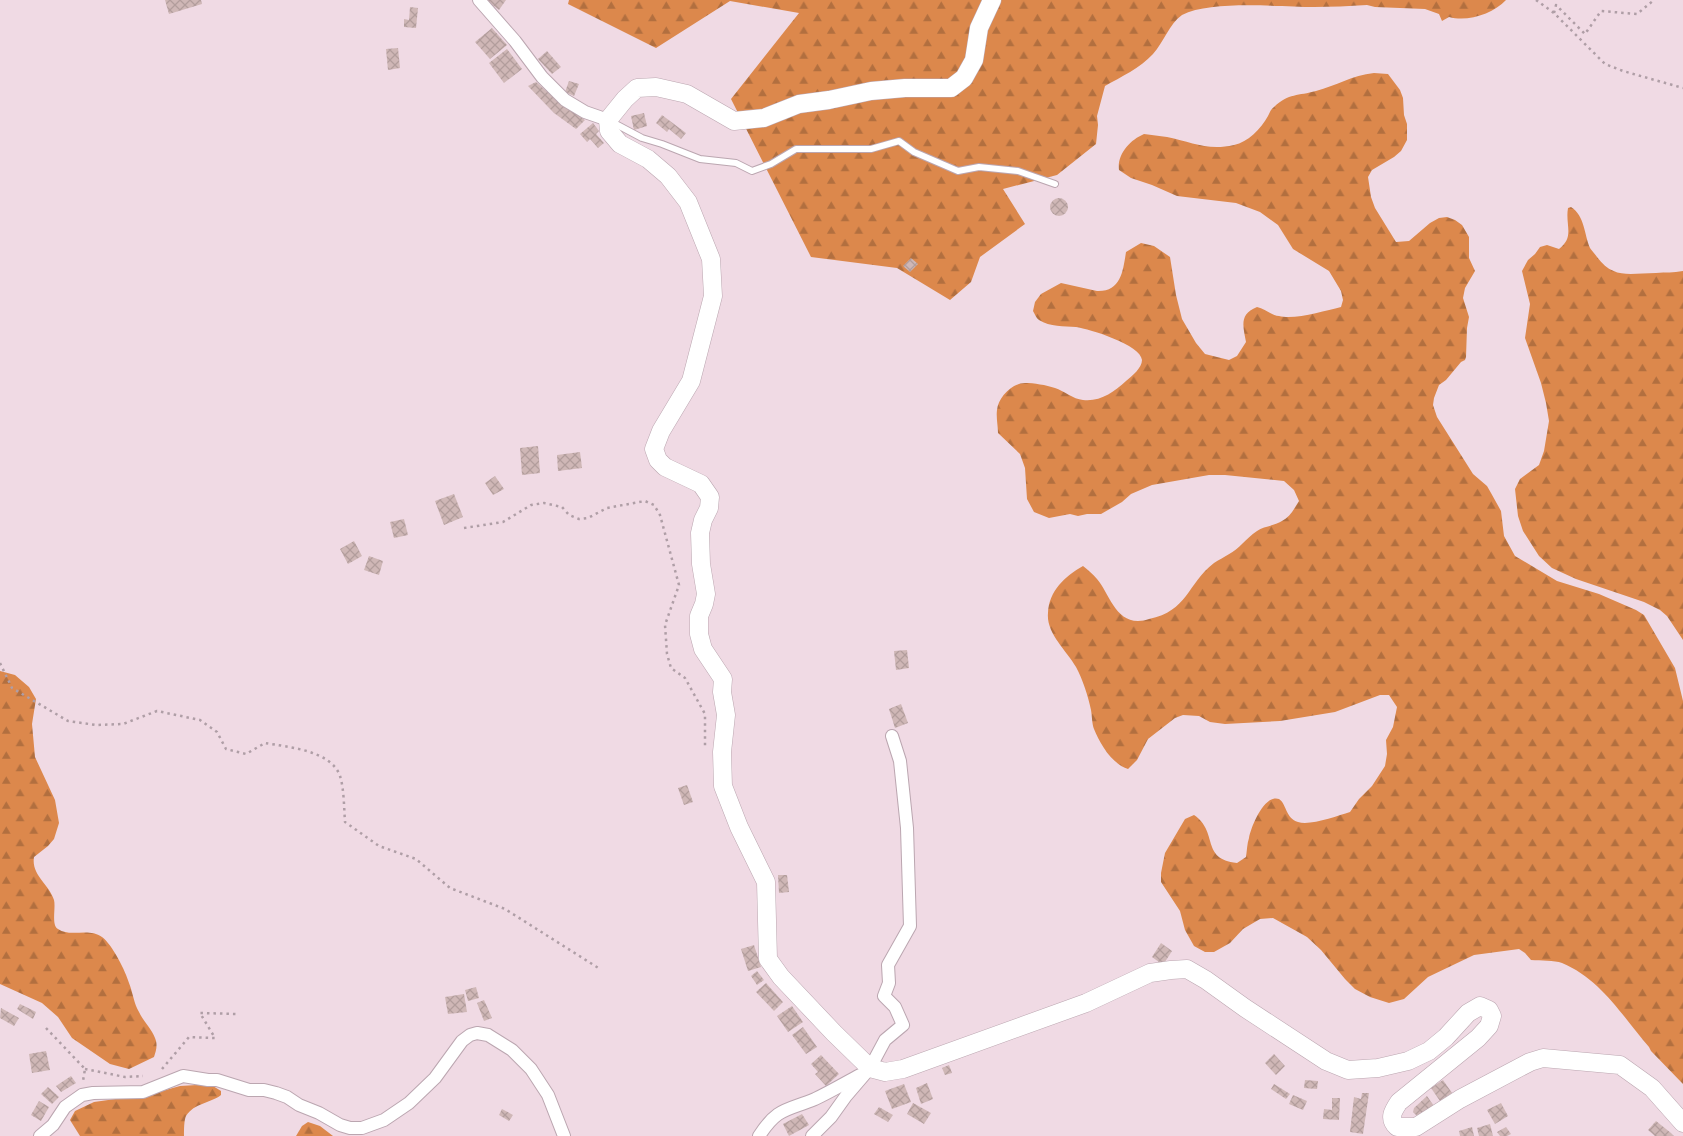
<svg xmlns="http://www.w3.org/2000/svg" width="1683" height="1136" font-family="'DM Sans',sans-serif">
<style>
.forest{fill:url(#forest-firs)}
.building{fill:url(#building-cross-hatch)}
.lines{fill:none;stroke-linecap:round;stroke-linejoin:round}
.service-casing{stroke:#bba6b0;stroke-width:8}
.minor-casing{stroke:#bba6b0;stroke-width:14}
.secondary-casing{stroke:#bba6b0;stroke-width:19}
.path{stroke:#af9ea6;stroke-width:2.5;stroke-dasharray:2.5 4;stroke-linecap:butt}
.service{stroke:#fff;stroke-width:6}
.minor{stroke:#fff;stroke-width:12}
.secondary{stroke:#fff;stroke-width:18}
</style>
<defs>
<pattern id="forest-firs" width="22" height="20" patternUnits="userSpaceOnUse" patternTransform="scale(1.25)"><rect width="22" height="20" fill="#dc884c"/><path d="M5 1l3.5 6h-7zM16 11l3.5 6h-7z" fill="#b26f3f"/></pattern>
<pattern id="building-cross-hatch" width="8" height="8" patternUnits="userSpaceOnUse" patternTransform="scale(1.25)"><rect width="8" height="8" fill="#cfb7b6"/><path d="M0 0l8 8M0 8l8-8" fill="none" stroke="#b29d9c"/></pattern>
</defs>
<rect width="100%" height="100%" fill="#f0dae4"/>
<!-- forest -->
<g class="forest">
<path d="M569,0h937c-13,14 -38,22 -57,17l-7,4 -3,-7 -14,-5 -50,-2 -8,-2c-18,1 -36,2 -53,2 -36,0 -102,-7 -132,8 -13,9 -18,27 -29,39 -13,14 -32,23 -48,32l-8,30 1,9 -2,19 -39,31 -54,14 22,35 -45,33 -9,25 -21,18 -53,-32 -86,-11 -80,-158 68,-86 -69,-12 -74,47 -88,-44z"/>
<path d="M1374,73l14,1 12,16 3,8 1,17 3,9v16l-6,11 -7,6 -22,13 -4,7 3,20 4,11 21,34 13,-1 21,-18 9,-5 8,-1 8,3 7,5 7,12v21l6,13 -10,17 -2,10 6,19 -2,11 -1,29 -1,3 -4,2 -15,18 -7,5 -5,13 -1,7 4,12 36,57 14,12 4,7 10,18 3,25 11,20 42,25 42,13 37,16 8,5 31,53 8,33v383l-32,-33 -2,-4c-26,-30 -48,-68 -87,-84 -8,-3 -21,-2 -31,-3l-6,-7 -6,-4 -45,6 -46,22 -24,22 -15,4 -19,-6 -15,-8 -10,-10 -24,-29 -14,-13 -34,-19 -13,1 -17,10 -13,14 -16,9h-9l-11,-6 -9,-16 -5,-19 -19,-29v-9l4,-20 20,-34 9,-4c25,17 6,44 43,48l9,-6c1,-7 1,-13 3,-19 2,-11 15,-44 30,-39 7,4 7,20 19,23 12,4 39,-6 52,-10l9,-13 13,-13 13,-20 2,-12 -1,-14 7,-13 4,-20 -8,-12h-9l-45,17 -55,9 -55,3 -15,-2 -11,-6 -16,-1 -8,3 -27,21 -11,21 -9,9c-16,-5 -28,-25 -34,-40 -2,-5 -2,-13 -3,-19 -3,-14 -8,-30 -15,-43 -10,-17 -30,-34 -28,-54 1,-22 17,-37 35,-47 5,4 10,8 14,13 12,14 18,42 41,42 4,0 8,-1 11,-2 39,-8 38,-35 65,-56 9,-6 21,-11 28,-19 5,-5 9,-9 15,-13 7,-5 17,-5 25,-10 8,-4 12,-12 17,-20l-5,-11 -10,-9 -59,-6h-16l-57,10 -21,9 -9,8 -21,12h-14l-9,2 -8,-2 -21,4 -15,-6 -7,-13 -2,-31 -5,-14 -22,-21c0,-7 -2,-16 -1,-23 1,-12 15,-27 28,-27 9,0 21,2 30,5 9,3 18,11 28,12 17,2 31,-8 43,-19 6,-5 16,-13 16,-21 -1,-15 -52,-31 -66,-33 -12,-1 -26,0 -37,-7 -3,-2 -4,-6 -6,-9l2,-9 6,-8 20,-11 36,8c24,1 26,-20 29,-39l15,-9 13,3 16,11 6,38 6,24 14,24 9,11 24,6 8,-4 9,-14c-3,-16 -7,-28 11,-35 8,2 14,8 22,9 16,4 45,-5 62,-9l2,-7 -2,-9 -12,-20 -36,-22 -15,-24 -18,-13 -24,-9 -59,-7 -25,-11 -21,-7 -12,-8c-2,-16 11,-30 25,-36 8,1 15,2 23,3 25,5 40,14 67,8 14,-3 27,-16 34,-29 2,-3 2,-6 6,-9 15,-14 24,-11 42,-16 20,-5 36,-16 58,-18z"/>
<path d="M1571,207c14,9 13,27 19,41 2,3 5,6 7,9 17,23 34,16 59,16 10,-1 17,0 27,-2v369l-16,-24 -7,-6 -16,-8 -68,-23 -24,-11 -13,-12 -16,-25 -5,-15 -3,-27 5,-10 19,-14 5,-14 5,-30 -3,-18 -5,-20 -16,-45 5,-34 -8,-33 6,-11 7,-6 5,-7 7,-2 12,4c16,-12 6,-24 9,-41z"/>
<path d="M0,671l15,4 14,12 7,12 -4,25 3,33 20,43 4,23 -5,16 -6,7 -14,11c-3,18 15,27 20,43 2,8 -3,25 4,29 13,9 30,-2 44,8 10,7 24,35 27,46 4,10 5,21 10,29 4,9 13,17 16,26 3,7 1,13 -1,19l-25,12 -19,-5 -38,-26 -14,-21 -16,-14 -42,-19z"/>
<path d="M197,1085l16,1 8,5v4c-10,8 -27,8 -35,21 -2,4 -2,14 -2,20h-104l-10,-16 5,-9 19,-9 57,-8 29,-8z"/>
<path d="M308,1122l12,4 13,10h-37l6,-10z"/>
</g>
<!-- building -->
<g class="building">
<path d="M165,0h36l1,4 -33,10z"/>
<path d="M486,0h20l-7,10z"/>
<path d="M410,7l8,1 -2,20 -12,-1v-8l5,1z"/>
<path d="M492,28l15,17 -17,14 -15,-17z"/>
<path d="M398,48l2,20 -12,2 -2,-21z"/>
<path d="M507,49l15,20 -18,14 -15,-20z"/>
<path d="M547,51l14,16 -9,7 -14,-15z"/>
<path d="M569,81l10,3 -5,12 -9,-4z"/>
<path d="M536,82l24,21 25,17 -9,9 -22,-16 -26,-27z"/>
<path d="M644,113l3,13 -13,4 -3,-14z"/>
<path d="M662,115l24,18 -5,6 -12,-10 -2,3 -11,-9z"/>
<path d="M593,123l6,8 -3,3 8,9 -6,5 -8,-9 -3,3 -7,-8z"/>
<circle cx="1059" cy="207" r="9"/>
<path d="M911,258l7,6 -8,8 -7,-6z"/>
<path d="M538,446l2,27 -18,2 -2,-27z"/>
<path d="M580,452l2,16 -24,3 -1,-16z"/>
<path d="M495,476l9,13 -11,6 -8,-12z"/>
<path d="M454,494l9,23 -19,8 -9,-24z"/>
<path d="M404,519l4,16 -14,3 -4,-16z"/>
<path d="M354,541l8,15 -14,8 -8,-15z"/>
<path d="M369,556l14,5 -4,14 -15,-5z"/>
<path d="M907,650l2,18 -13,2 -2,-19z"/>
<path d="M901,704l7,19 -13,5 -6,-19z"/>
<path d="M687,785l6,17 -9,3 -6,-17z"/>
<path d="M778,875h9l2,17 -10,1z"/>
<path d="M1161,943l11,8 -9,14 -11,-8z"/>
<path d="M754,945l7,22 -13,4 -7,-22z"/>
<path d="M757,971l7,9 -7,5 -6,-9z"/>
<path d="M766,983l17,19 -9,9 -18,-19z"/>
<path d="M476,987l3,11 -11,3 -3,-11z"/>
<path d="M464,994l3,18 -19,2 -3,-17z"/>
<path d="M484,1000l8,18 -8,3 -7,-18z"/>
<path d="M20,1004l16,8 -3,7 -16,-10z"/>
<path d="M792,1006l11,16 -15,10 -11,-16z"/>
<path d="M1,1008l18,10 -5,8 -14,-8z"/>
<path d="M803,1027l14,20 -11,7 -14,-19z"/>
<path d="M46,1051l4,19 -18,3 -3,-19z"/>
<path d="M1274,1054l11,12 -9,9 -11,-12z"/>
<path d="M821,1055l18,19 -13,12 -11,-12 3,-2 -7,-8z"/>
<path d="M949,1065l3,8 -7,2 -3,-7z"/>
<path d="M71,1076l5,7 -15,9 -5,-6z"/>
<path d="M1305,1080l13,1 -1,8 -13,-1z"/>
<path d="M1443,1080l9,13 -12,8 -9,-13z"/>
<path d="M927,1083l6,16 -12,5 -5,-16z"/>
<path d="M904,1084l7,18 -19,7 -7,-18z"/>
<path d="M1274,1084l16,10 -4,5 -15,-10z"/>
<path d="M48,1087l11,10 -7,7 -11,-10z"/>
<path d="M1362,1093h7l-6,41 -13,-2 4,-35 7,2z"/>
<path d="M1293,1095l14,6 -4,9 -14,-6z"/>
<path d="M1427,1096l9,13 -15,9 -4,-2 -4,-4 1,-4z"/>
<path d="M1332,1098h8l-1,22 -16,-1 1,-10 8,1z"/>
<path d="M39,1101l10,6 -8,14 -10,-6z"/>
<path d="M913,1103l18,10 -7,11 -17,-10z"/>
<path d="M1501,1103l7,13 -13,8 -8,-14z"/>
<path d="M879,1107l14,8 -5,7 -14,-8z"/>
<path d="M502,1109l11,6 -4,6 -10,-6z"/>
<path d="M802,1114l7,11 -20,11 -6,-12z"/>
<path d="M1656,1121l15,12 3,3h-19l-7,-6z"/>
<path d="M1490,1124l3,12h-14l-2,-8z"/>
<path d="M1472,1127l2,9h-14l-1,-5z"/>
<path d="M1506,1127l5,7 -4,2h-7l-3,-4z"/>
</g>
<g class="lines">
<defs>
<path id="service" d="M610,121l32,17 20,6 38,15 36,4 16,8 19,-7 25,-15h75l28,-8 15,11 44,19 21,-4 39,4 37,13"/>
<g id="minor">
<path d="M479,0l36,41 27,36 23,23 20,12 23,8"/>
<path d="M40,1136l13,-11 12,-18 17,-12 11,-2 50,-1 40,-16 25,4h9l32,10h15l12,3 11,4 12,8 20,8 21,12 10,3h12l22,-8 25,-17 26,-25 27,-37 8,-6 7,-2 11,2 24,15 19,19 17,26 16,41"/>
<path d="M759,1136c19,-29 27,-25 56,-37 15,-7 30,-16 45,-24"/>
<path d="M812,1136l19,-19 15,-21 24,-28 15,-28 18,-15 -8,-18 -11,-11 5,-13 -1,-18 22,-39 -3,-98 -7,-67 -8,-25"/>
</g>
<path id="secondary" d="M992,0l-13,28 -5,32 -10,18 -13,10h-46l-34,3 -42,9 -30,4 -35,14 -30,3 -47,-27 -31,-7 -19,1 -12,11 -17,21 1,11 11,13 28,15 20,17 20,26 23,57 2,37 -22,85 -30,50 -7,18 4,11 7,7 36,17 9,13 -1,11 -6,12 -3,13 1,31 5,30 -2,10 -5,12v18l4,15 20,30 -1,13 4,23 -4,37 1,34 16,41 27,55 2,77 13,18 53,56 36,35 15,4 18,-3 183,-66 64,-30 21,-3 16,-1 19,11 39,28 81,53 22,9 30,-2 30,-7 21,-10 17,-14 22,-24 12,-7 9,4 3,6 -3,10 -11,12 -79,64c-6,9 -11,16 -2,25h19l44,-28 70,-37 13,-4 77,7 32,23 31,35"/>
</defs>
<!-- service casing -->
<use href="#service" class="service-casing"/>
<!-- minor casing -->
<use href="#minor" class="minor-casing"/>
<!-- secondary casing -->
<use href="#secondary" class="secondary-casing"/>
<!-- path -->
<g class="path">
<path d="M1536,0l18,13 51,51 18,7 60,17"/>
<path d="M1554,13l2,-8 29,29 16,-23 36,3 17,-14"/>
<path d="M464,528l39,-6 28,-17 13,-2 18,4 7,8 10,4 9,-1 19,-10 38,-7 9,4 6,10 19,70 -14,40 2,29 4,14 14,10 20,36v35"/>
<path d="M0,663l12,25 56,33 28,4 27,-1 34,-13 43,9 17,12 9,17 20,5 19,-11c22,4 66,7 75,33 4,12 4,32 5,46l34,24 37,13 34,29 55,21 95,60"/>
<path d="M46,1028l39,41 -2,12"/>
<path d="M85,1069l40,8 18,-1"/>
<path d="M162,1069l27,-32 26,1 -15,-25 36,1"/>
</g>
<!-- service -->
<use href="#service" class="service"/>
<!-- minor -->
<use href="#minor" class="minor"/>
<!-- secondary -->
<use href="#secondary" class="secondary"/>
</g>
</svg>
